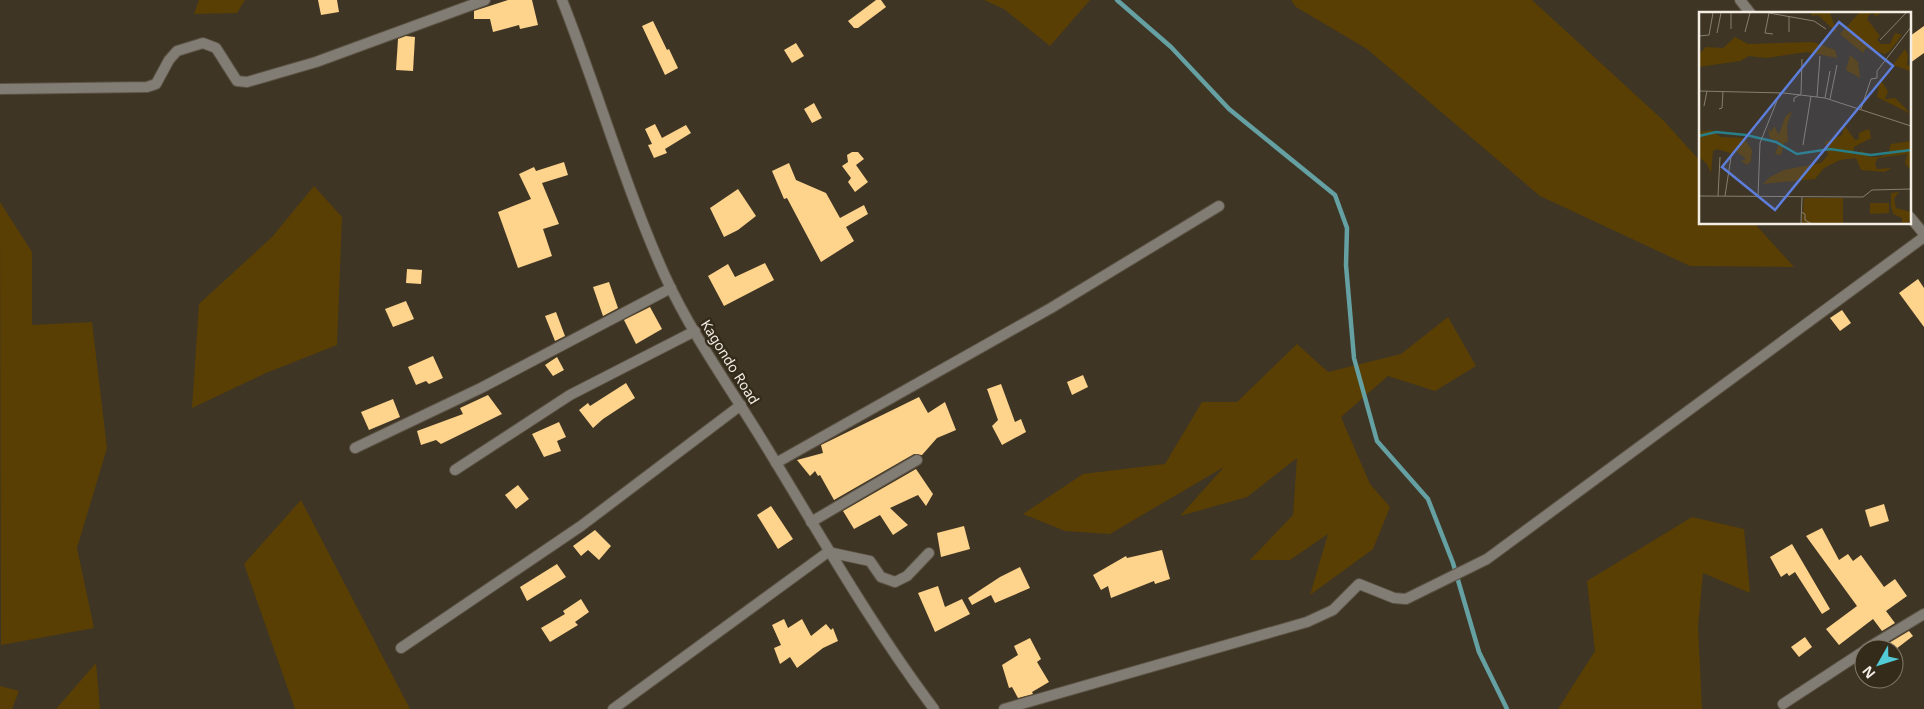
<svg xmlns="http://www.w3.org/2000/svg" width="1924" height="709" font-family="'Noto Sans',sans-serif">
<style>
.green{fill:#5a3f04}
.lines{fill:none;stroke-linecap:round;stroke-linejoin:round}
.stream{stroke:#65a0a3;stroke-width:4.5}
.building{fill:#fed38b}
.street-casing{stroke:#5b5243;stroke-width:12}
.street{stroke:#817c74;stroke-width:10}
.labels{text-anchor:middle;stroke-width:5;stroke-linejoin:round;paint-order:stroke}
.street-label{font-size:14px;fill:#f3ede3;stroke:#342b1b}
.inset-river{fill:none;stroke:#287f87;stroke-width:2.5}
.inset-road{fill:none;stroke:#867f71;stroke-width:1}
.view{fill:#5d7edb;fill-opacity:0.15;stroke:#5d7edb;stroke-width:2.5}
.inset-edge{fill:none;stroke:#f3ede3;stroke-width:2.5}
</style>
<rect width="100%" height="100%" fill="#3e3525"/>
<!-- green -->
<g class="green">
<path d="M199,0h46l-8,13 -43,1z"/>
<path d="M984,0h106l-40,46 -46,-37z"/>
<path d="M1291,0h241l132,121 36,40v63h55l39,43 -104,-1 -150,-70 -173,-147 -71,-42z"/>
<path d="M314,186l28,31 -5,128 -71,28 -74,35 7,-104 73,-67z"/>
<path d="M0,202l32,50v73l60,-3 15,126 -30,100 17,80 -93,17z"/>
<path d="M1448,317l28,49 -41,25 -47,-15 -47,41 29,67 20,23 -17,42 -63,46 18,-61 -38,26h-40l43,-45 4,-57 -50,39 -67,19 44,-49 -114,67 -45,-3 -42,-17 60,-40 82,-10 37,-62h35l60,-58 31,28 73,-18z"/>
<path d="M301,500l109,209h-115l-51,-145z"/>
<path d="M1692,517l52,12 6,64 -47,-20 -5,53 4,83h45h-189l37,-58 -8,-70z"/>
<path d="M96,663l4,46h-44z"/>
<path d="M0,686l19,5 -7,18h-12z"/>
</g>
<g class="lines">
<!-- stream -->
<path class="stream" d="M1117,0l54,47 58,62 106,86 12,33 -1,37 8,93 23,83 51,58 25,64 26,89 28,57"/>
</g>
<!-- building -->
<g class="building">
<path d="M318,0h19l2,12 -18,3z"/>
<path d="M508,0h24l6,25 -18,4 -1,-4 -26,7 -3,-13h-16v-8z"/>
<path d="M876,0h5l5,7 -28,21h-4l-6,-7z"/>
<path d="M653,21l14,29 2,-1 9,19 -13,7 -23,-49z"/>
<path d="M1924,26v27l-14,10v-27z"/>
<path d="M406,36l9,1 -2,34 -17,-1 2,-31z"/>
<path d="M796,43l8,13 -12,7 -8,-13z"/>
<path d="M814,103l8,15 -10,5 -8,-14z"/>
<path d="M655,124l7,14 24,-13 5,8 -26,16 2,4 -13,5 -6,-13 4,-1 -7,-15z"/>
<path d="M852,152h6l6,7 -8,6 12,17 -13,10 -7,-10 3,-4 -9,-12 6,-4 -1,-7z"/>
<path d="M564,162l4,13 -26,8 17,41 -16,5 9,27 -34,12 -20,-56 33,-13 -12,-25 15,-7 2,4z"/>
<path d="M789,163l7,17 30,13 14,25 24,-13 4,9 -22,13 8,14 -33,21 -34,-64 -3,1 -12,-28z"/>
<path d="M738,189l18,27 -18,14 -14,7 -14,-29z"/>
<path d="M765,263l9,17 -50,26 -16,-30 20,-12 7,13z"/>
<path d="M407,269l15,1 -1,14 -15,-1z"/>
<path d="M1918,279l6,9v39l-25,-34z"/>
<path d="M609,282l9,26 -15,8 -10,-29z"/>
<path d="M406,301l8,18 -21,8 -8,-18z"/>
<path d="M650,307l12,22 -26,15 -12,-24z"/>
<path d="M1842,310l9,13 -11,8 -10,-13z"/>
<path d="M556,312l9,24 -10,5 -10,-25z"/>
<path d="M433,356l10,22 -14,6 -3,-3 -10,4 -8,-18z"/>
<path d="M557,357l7,13 -11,6 -8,-11z"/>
<path d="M1083,375l5,12 -16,8 -5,-13z"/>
<path d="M626,383l9,15 -32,21 -10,9 -14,-18 9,-7 2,3z"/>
<path d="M1001,384l14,38 6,-3 5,13 -24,13 -10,-19 6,-6 -11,-31z"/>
<path d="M488,395l14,19 -61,30 -5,-4 -15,5 -4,-14 46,-17 -3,-6z"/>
<path d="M919,397l9,16 17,-11 11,28 -19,8 -15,17 -8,-1 -80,46 -14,-25 -2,1 -3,-5 -5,5 -13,-16 26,-7 -2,-8z"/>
<path d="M393,399l7,18 -31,13 -8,-18z"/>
<path d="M559,422l7,15 -9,4 4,10 -17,6 -12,-23z"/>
<path d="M916,469l17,25 -7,12 -8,-11 -28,13 18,17 -15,10 -13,-20 -26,14 -11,-18z"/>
<path d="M518,485l11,14 -13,10 -11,-14z"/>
<path d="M1884,504l5,17 -19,6 -5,-17z"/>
<path d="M771,506l22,33 -15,10 -21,-34z"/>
<path d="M964,526l6,23 -29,8 -4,-24z"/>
<path d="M1822,528l17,32 9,-6 5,7 8,-6 23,32 11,-8 12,17 -21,15 9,12 -13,8 -9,-12 -34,26 -13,-16 31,-23 -51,-70z"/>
<path d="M595,530l16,16 -12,14 -11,-10 -7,6 -8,-10z"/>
<path d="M1792,544l38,65 -8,5 -27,-42 -6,4 -2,-3 -6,4 -11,-20z"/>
<path d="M1162,550l8,29 -15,5 -1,-3 -43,17 -3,-12 -7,4 -8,-15 33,-19 1,2z"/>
<path d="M557,564l9,13 -39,24 -7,-14z"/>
<path d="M1020,567l10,21 -35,15 -4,-8 -19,10 -4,-7 32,-21z"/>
<path d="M938,586l7,21 17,-8 8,15 -35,18 -17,-39z"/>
<path d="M581,599l8,13 -14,10 3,3 -28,17 -9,-14 24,-14 -2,-3z"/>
<path d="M784,619l4,9 14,-9 9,17 15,-12 5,6 2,-2 5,13 -15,7 -26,20 -7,-11 -10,7 -6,-16 7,-3 -9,-20z"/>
<path d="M1909,631l4,5 -17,13h-17z"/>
<path d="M1805,637l7,10 -13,10 -8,-10z"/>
<path d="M1030,638l11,21 -4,3 12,20 -17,10 1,2 -15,4 -6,-11 -3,1 -7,-23 16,-10 -4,-9z"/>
</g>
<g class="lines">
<defs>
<g id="street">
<path d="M562,0c36,91 63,187 103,276 27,59 66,113 99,167 55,90 107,182 170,266"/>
<path d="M1740,0l11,14"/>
<path d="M0,89l147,-2 9,-3 13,-24 8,-9 26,-8 13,5 21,33 10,1 69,-20 169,-62"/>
<path d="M1910,217l14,17"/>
<path d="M355,448l126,-60 190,-100"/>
<path d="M776,463l275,-155 168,-102"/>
<path d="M455,470l115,-75 125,-64"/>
<path d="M811,522l106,-62"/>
<path d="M401,648l180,-122 160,-121"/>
<path d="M1866,649l58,-35"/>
<path d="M1783,704l81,-53"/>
<path d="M613,709l215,-157 42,9 11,16 14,5 12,-6 22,-23"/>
<path d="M1004,709l303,-87 26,-12 26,-26 35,14 12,1 81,-40 437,-322"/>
</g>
</defs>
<!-- street casing -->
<use href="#street" class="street-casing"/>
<!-- street -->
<use href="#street" class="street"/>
</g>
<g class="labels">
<!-- street labels -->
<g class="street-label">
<text transform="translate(730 362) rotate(58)" y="5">Kagondo Road</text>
</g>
</g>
<!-- overview -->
<g transform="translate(1699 12)">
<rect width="212" height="212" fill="#3e3525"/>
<path d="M112,1h19l7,20 -19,-18 -6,1zM160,1h22l-6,4 -1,-4 -4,1 -3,5 13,17 -3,4 4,4h9l5,-11 7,2 -12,16 -5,3 -19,-6 -3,5 -23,-19zM36,25l13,7 65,-2 22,8 2,8 -30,-6 -41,6 -17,-2 -9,5 -41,6v-13l7,-7 17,1zM206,37l3,6 -1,10 4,1v20l-1,-15 -17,-6zM151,43l8,7 2,16 -14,-8zM181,67l8,12 -3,8 10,-1 16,16 -34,-17zM93,99l-5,14 1,17 -4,1 -3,12 -6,-1 5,-13 -10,-2 -2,-11 3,4 3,-6 5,9 6,-18zM145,113l11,15 4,-1v-6l10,-4 2,9 -17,9 -1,8 9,-4 8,6h8l10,-3 3,-10 20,-3v30l-6,-8 2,-9 -29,4 -3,5 2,6 14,-1 -6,4 -24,-2 -5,-12 -16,2 -16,8 -9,11 -52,5 7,-7 14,-7 37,-7 7,-8 -3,-13 17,-7zM12,118l10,7 23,1 8,12 -1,11 -4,4 -6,-4 5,-2 -10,-8 -3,3 -16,-5 -4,2 -2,22 -4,-9 -8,-7v-25zM200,180l-5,7 2,9 15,4v8l-5,4h-8l4,-2v-4l-9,-4 -2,-8v-13zM105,186h39v26h-41zM171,191h19v10l-19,1z" fill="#5a3f04"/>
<path class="inset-river" d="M0,124l17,-4 30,3 30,7 21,12 33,-5 41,6 40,-5"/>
<path class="inset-road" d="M70,1l45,8 12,8M70,1l-4,20 8,1M32,17v-16M46,20l5,-19M90,20v-16M18,21l4,-20M0,24l10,-1 4,-22M181,28l26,-27M0,79l85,2 41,5 86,28M118,85l3,-41M126,86l5,-27M131,87l7,-34M95,90v-4l7,-4 1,-35M5,94l3,-15M20,97l3,-1 1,-17M162,97l10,-30 6,-1v-7l34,-44M104,133l8,-49M0,184l164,1 9,-7 39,-1M19,184l2,-39M26,184l6,-39M59,184l2,-53 20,-50M102,200l4,2v6l7,4M102,212l1,-27"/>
<path class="view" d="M140,10l54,44 -118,144 -53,-43z"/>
<rect width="212" height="212" class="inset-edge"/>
</g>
<!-- north arrow -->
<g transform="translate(1879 664) rotate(231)"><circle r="24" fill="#342b1b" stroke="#80796b"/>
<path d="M0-4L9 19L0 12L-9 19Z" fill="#52cbd7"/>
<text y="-8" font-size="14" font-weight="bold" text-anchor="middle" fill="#f3ede3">N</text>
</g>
</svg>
